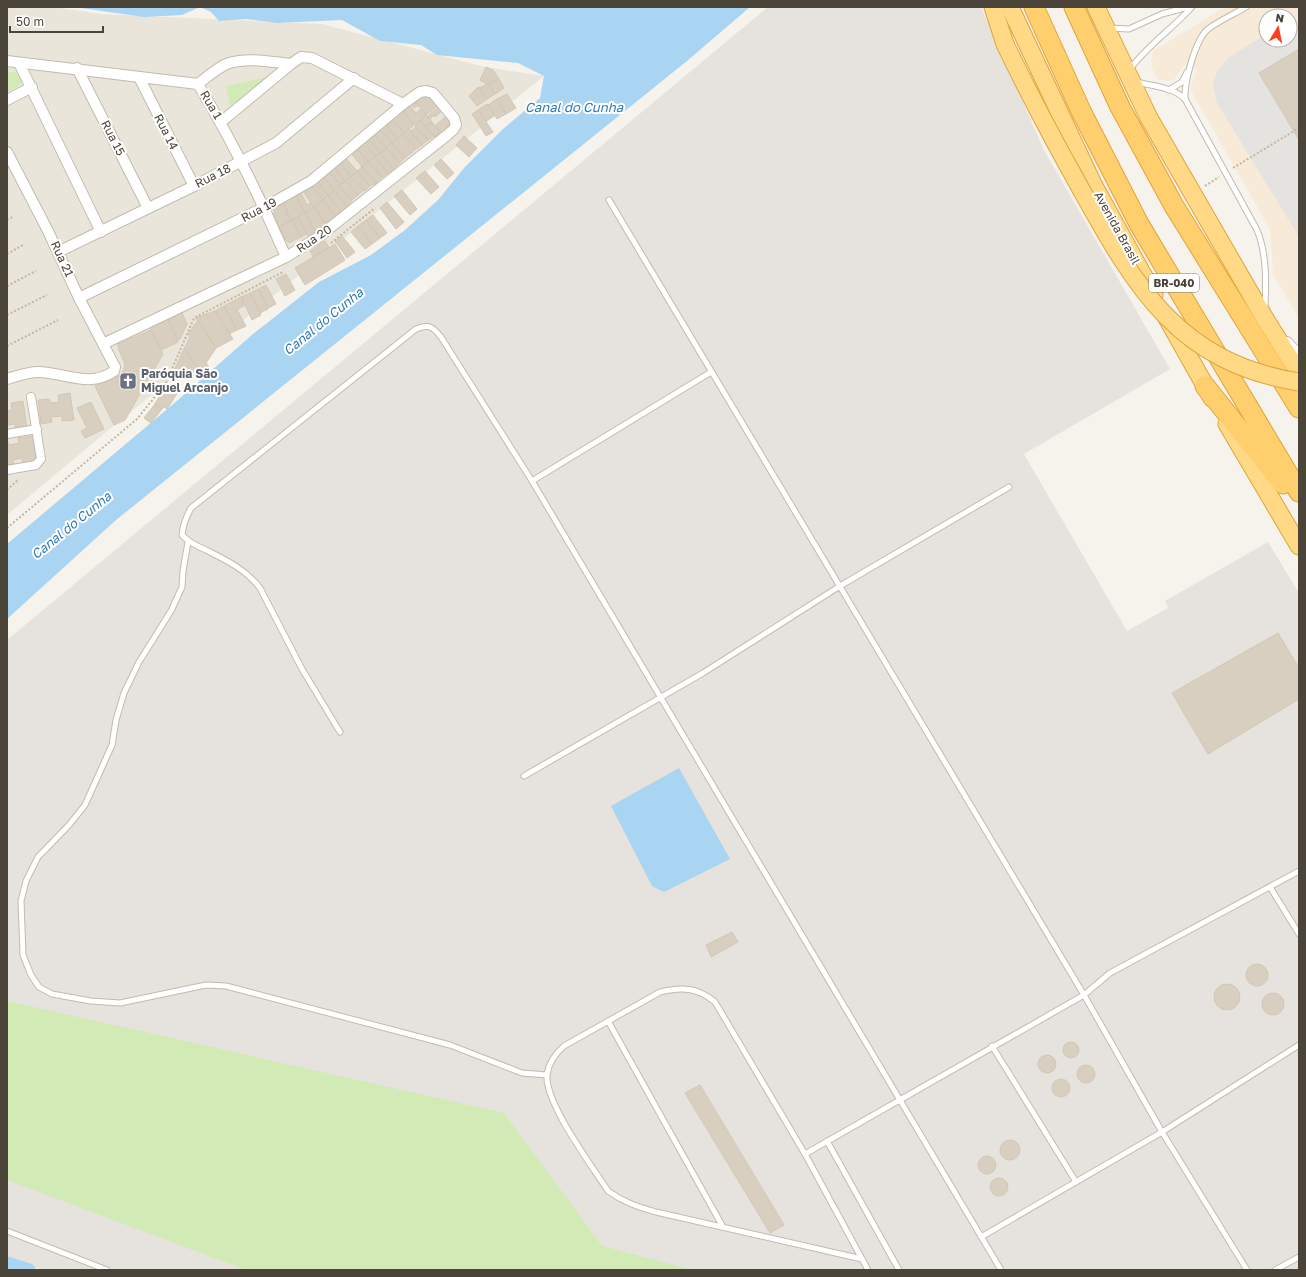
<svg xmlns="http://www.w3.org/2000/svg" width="1306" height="1277" font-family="'Golos Text',sans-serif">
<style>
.residential{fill:#eae5da}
.commercial{fill:#f7ead8;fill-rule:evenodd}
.industrial{fill:#e6e2dd}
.green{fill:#d2eab5}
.parking{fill:#e5e3e0}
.water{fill:#a9d4f2}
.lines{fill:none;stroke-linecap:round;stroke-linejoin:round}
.canal{stroke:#a9d4f2;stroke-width:13}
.building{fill:#d8cfc1;stroke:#d3c7b4}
.service-casing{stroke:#c2bbae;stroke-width:7}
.pedestrian-casing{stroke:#c2bbae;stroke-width:10}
.minor-casing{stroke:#c2bbae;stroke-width:12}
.trunk-casing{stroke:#e0a43c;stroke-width:19}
.motorway-casing{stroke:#e0a43c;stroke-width:21}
.path{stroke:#c4b79f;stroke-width:2;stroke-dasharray:2 2;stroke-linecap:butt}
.service{stroke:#fff;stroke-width:5}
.pedestrian{stroke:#fff;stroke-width:8}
.minor{stroke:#fff;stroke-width:10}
.trunk{stroke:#ffd985;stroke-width:17}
.motorway{stroke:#ffcf6e;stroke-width:19}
.trunk-bridge-casing{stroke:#e0a43c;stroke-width:19;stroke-linecap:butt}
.trunk-bridge{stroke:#ffd985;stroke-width:17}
.labels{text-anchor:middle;stroke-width:4;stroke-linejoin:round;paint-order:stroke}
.shield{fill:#fff;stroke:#817c74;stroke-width:1}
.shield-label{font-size:11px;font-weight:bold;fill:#4b4439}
.street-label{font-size:12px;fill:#4b4439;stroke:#fff}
.worship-label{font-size:12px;font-weight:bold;fill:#5b616d;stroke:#fff;text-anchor:start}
.water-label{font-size:13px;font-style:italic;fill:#2e7ab2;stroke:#fff}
</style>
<rect width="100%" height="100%" fill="#f6f3ec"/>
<!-- residential -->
<path class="residential" d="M7,7h46l48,7 221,10 163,43 59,9 -432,351 -105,88z"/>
<!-- commercial -->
<path class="commercial" d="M1225,7h74v311l-26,-43 -3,-46 -80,-140 7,-21 -13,-3 -10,15 -9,1 -8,-2 -6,-13 2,-15zM1266,16h24v24h-24z"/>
<!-- industrial -->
<path class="industrial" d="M768,7h213l63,143 126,219 -146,85 103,177 41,-23 -3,-7 103,-59 31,51v677h-1256l-36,-12v-618z"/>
<!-- green -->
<g class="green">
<path d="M7,72h7l6,4 1,7 -4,4 -10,5z"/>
<path d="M268,77l-38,29 -4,-20z"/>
<path d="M7,1001l497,112 98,133 91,24h-447l-239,-90z"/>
</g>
<!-- parking -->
<path class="parking" d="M1294,17l5,8v212l-82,-134 -4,-18 4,-14 11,-13 38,-24v6h24v-21z"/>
<!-- water -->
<g class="water">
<path d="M74,7h676l-63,54 -571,459 -109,99v-75l171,-144 75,-66 66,-52 52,-27 34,-25 33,-30 27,-33 38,-38 37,-31 4,-22 -26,-13 -81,-8 -16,-10 -41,-4 -38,-21 -65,3 -31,-4 -27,2 -8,-9 -11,-5 -18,8 -38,2z"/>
<path d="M679,768l51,91 -66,33 -12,-6 -41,-80z"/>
</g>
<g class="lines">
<!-- canal -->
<path class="canal" d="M7,1263l22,7"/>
</g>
<!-- building -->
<g class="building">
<path d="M1299,49v91l-40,-67z"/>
<path d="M486,67l7,3 6,9 -12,5 -7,-4z"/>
<path d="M499,79l5,9 -9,6 -6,-10z"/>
<path d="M487,84h2l6,10 -8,5 -8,-11z"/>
<path d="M478,87l9,12 -10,7 -8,-10z"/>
<path d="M427,94l11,11 -12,10 -12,-15z"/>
<path d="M507,94l9,14 -10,6 -9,-15z"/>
<path d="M412,99l7,6 -5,3 -5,-6z"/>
<path d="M497,99l9,15 -9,5 -9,-14z"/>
<path d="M408,104l8,9 5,-4 5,6 -12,10 -12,-16z"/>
<path d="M487,104l8,11 -9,6 -8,-11z"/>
<path d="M438,107l4,4 -7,6 -1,-2 -4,4 -2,-3z"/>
<path d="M402,109l12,16 -10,8 -13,-16z"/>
<path d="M478,110l15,22 -7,4 -14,-22z"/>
<path d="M426,115l6,7 -6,5 -6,-7z"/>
<path d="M446,116l4,5 -1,5 -7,7 -7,-7z"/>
<path d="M391,117l13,16 -7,6 -13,-17z"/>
<path d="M420,120l14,16 -6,4 -13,-14z"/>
<path d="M384,122l13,17 -5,4 -14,-15z"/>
<path d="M432,122l8,10 -5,5 -9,-10z"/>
<path d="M416,127l12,13 -6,5 -11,-14z"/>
<path d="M378,128l14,15 -6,5 -14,-16z"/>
<path d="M409,129l13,16 -6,4 -13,-15z"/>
<path d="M372,132l14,16 -6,5 -14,-17z"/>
<path d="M403,134l13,15 -11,9 -13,-15z"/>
<path d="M464,136l13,12 -8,9 -13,-12z"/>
<path d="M368,138l12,15 -5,3 -11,-14z"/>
<path d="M362,142l13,15 -7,5 -12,-15z"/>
<path d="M392,143l13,15 -5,5 -14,-15z"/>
<path d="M356,147l12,15 -6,5 -12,-15z"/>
<path d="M386,148l14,15 -7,6 -13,-16z"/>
<path d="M380,153l13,16 -5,4 -13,-16z"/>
<path d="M344,156l13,15 -6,6 -13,-17z"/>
<path d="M375,157l13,16 -6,4 -14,-15z"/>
<path d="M441,159l13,14 -7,6 -13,-14z"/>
<path d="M338,160l13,17 -6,4 -12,-15z"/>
<path d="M368,162l14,15 -6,6 -14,-16z"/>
<path d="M333,166l12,15 -5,4 -12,-15z"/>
<path d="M362,167l14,16 -6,3 -13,-15z"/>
<path d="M328,170l12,15 -6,6 -12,-16z"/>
<path d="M357,171l13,15 -5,5 -14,-14z"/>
<path d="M425,171l14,16 -8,7 -15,-16z"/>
<path d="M322,175l12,16 -6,4 -12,-15z"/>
<path d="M351,177l13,13 -6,5 -12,-14z"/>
<path d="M316,180l12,15 -5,5 -13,-15z"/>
<path d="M346,181l12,14 -6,5 -13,-14z"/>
<path d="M310,185l13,15 -9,8 -11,-17z"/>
<path d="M339,186l13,14 -4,7 -14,-16z"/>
<path d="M402,190l15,19 -7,6 -16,-19z"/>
<path d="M334,191l14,16 -7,5 -13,-17z"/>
<path d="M301,193l6,12 4,-2 3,5 -9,5 -9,-17z"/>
<path d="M328,195l13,17 -6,4 -12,-16z"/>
<path d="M296,196l9,17 -14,8 -8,-19z"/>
<path d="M323,200l12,16 -10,7 -10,-16z"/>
<path d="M387,202l17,20 -8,7 -16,-21z"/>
<path d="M283,204l8,17 -12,6 -6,-13 2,-1 -2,-5z"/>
<path d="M315,207l10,17 -10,7 -10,-18z"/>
<path d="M305,213l10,20 -7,3 -10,-19z"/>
<path d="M373,215l14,18 -7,5 -14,-18z"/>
<path d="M298,217l9,17 -6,3 -9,-17z"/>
<path d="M292,220l9,17 -12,6 -4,-4 -6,-12z"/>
<path d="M366,220l14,18 -8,6 -14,-18z"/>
<path d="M358,226l14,18 -7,5 -14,-17z"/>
<path d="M342,236l13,16 -8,6 -12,-17z"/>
<path d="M325,241l4,6 -16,10 -3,-6z"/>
<path d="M335,244l10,16 -40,25 -10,-17z"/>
<path d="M286,274l9,16 -10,6 -9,-17z"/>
<path d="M266,285l10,19 -8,4 -10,-19z"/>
<path d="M258,289l10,20 -8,4 -10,-20z"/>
<path d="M250,293l11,22 -9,5 -11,-23z"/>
<path d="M241,297l4,8 -8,5 9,16 -9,4 -13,-24z"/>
<path d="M224,306l13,24 -8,4 -14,-23z"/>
<path d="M215,311l18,28 -17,9 -20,-30z"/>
<path d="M182,313l5,11 -7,15 -3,1 -9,-21z"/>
<path d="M168,319l10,23 -17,8 -12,-24z"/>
<path d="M198,320l18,28 -10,15 3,4 -9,5 -16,-23 6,-12 -2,-3z"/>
<path d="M151,330l12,24 -38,66 -11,5 -19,-39 26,-11 3,-6 1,-5 -7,-16v-4z"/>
<path d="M184,349l16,23 -9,7 -17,-8z"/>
<path d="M166,385l12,7 -11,17 -3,-2 -2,2 -7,-5z"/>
<path d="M70,393l4,27 -12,1v-5l-11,1 1,5 -11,2 -3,-24 11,-1 2,4 8,-1 -1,-7z"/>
<path d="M23,401l4,27 -12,2v-6l-8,1v-14l5,-1 -1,-7z"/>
<path d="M91,402l13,27 -19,9 -4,-7 6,-3 -10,-20z"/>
<path d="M155,404l7,5 -11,14 -7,-5z"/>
<path d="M33,436l3,25 -13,2 -1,-5 -9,2 1,4 -7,1v-25l2,5 10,-2 -1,-5z"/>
<path d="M1278,633l21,35v31l-91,55 -36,-61z"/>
<path d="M732,932l6,10 -27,15 -5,-12z"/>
<circle cx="1257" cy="975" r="11"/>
<circle cx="1227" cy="997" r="13"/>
<circle cx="1273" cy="1004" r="11"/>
<circle cx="1071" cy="1050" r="8"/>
<circle cx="1047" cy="1064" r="9"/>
<circle cx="1086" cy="1074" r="9"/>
<circle cx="1061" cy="1088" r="9"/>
<path d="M700,1085l84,140 -14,8 -85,-140z"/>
<circle cx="1010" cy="1150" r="10"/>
<circle cx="987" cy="1165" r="9"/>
<circle cx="999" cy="1187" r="9"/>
</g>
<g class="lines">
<defs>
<g id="service">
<path d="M1110,28l19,1 33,-15 26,-7"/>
<path d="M1130,69c18,-24 42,-40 62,-62"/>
<path d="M1136,82c16,4 37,5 49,17l72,131c10,24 9,52 8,78"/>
<path d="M1169,90l13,-8 5,-10"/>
<path d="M1185,99c-1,-16 10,-59 23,-70 11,-8 26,-15 38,-22"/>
<path d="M609,200l475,795 78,137 85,138"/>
<path d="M532,481l179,-109"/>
<path d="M188,542l-5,29 -1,16 -11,24 -32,51 -15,31 -8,27 -4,25 -27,60 -16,20 -31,32 -12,24 -5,20 2,54 8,20 8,12 13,7 39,7 29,2 86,-18 20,1 224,59 72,28 25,2"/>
<path d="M340,732l-38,-63 -42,-81c-14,-18 -32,-27 -52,-37 -10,-5 -18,-7 -26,-16 1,-11 4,-18 9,-27l225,-179c13,-5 16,-3 25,8l91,144 469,789"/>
<path d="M524,776l179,-103 137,-87 169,-99"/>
<path d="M1270,887l29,47"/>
<path d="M608,1021l115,206"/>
<path d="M992,1046l84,136"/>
<path d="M827,1141l72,129"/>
<path d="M805,1154l279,-159 26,-22 189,-102"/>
<path d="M7,1231l100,39"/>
<path d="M981,1237l181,-105 137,-87"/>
<path d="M862,1259l-206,-47c-18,-5 -33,-10 -48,-21 -16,-25 -64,-89 -61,-117 2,-12 8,-20 17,-28l96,-54c22,-5 37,-5 55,10l90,152 63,116"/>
<path d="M1275,1270l24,-13"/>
</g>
<g id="pedestrian">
<path d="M7,434l30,-5"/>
<path d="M7,470l29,-5 5,-6 -10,-62"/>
</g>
<g id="minor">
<path d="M7,61l191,23c33,55 62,113 88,173"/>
<path d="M19,63l82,169"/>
<path d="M77,68l71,140"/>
<path d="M139,77l55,109"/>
<path d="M198,84c9,-7 20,-17 31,-21 20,-6 42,-1 62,1"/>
<path d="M7,100l25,-13"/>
<path d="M221,122l70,-58 10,-7 11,1 91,46"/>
<path d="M7,152l41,79 31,67 36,69 -1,4c-25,18 -50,1 -76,1 -10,0 -21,4 -31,7"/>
<path d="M58,252l136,-66 82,-43 78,-65"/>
<path d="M79,298l186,-91 46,-26 92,-77 17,-12 6,-1 7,2 21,25 2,7 -3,5 -7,6 -129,102 -31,19 -183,87"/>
<path d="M1287,342l12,13"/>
</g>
<g id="trunk">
<path d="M993,7l12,37"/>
<path d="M1010,7l83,177 61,111"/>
<path d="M1096,7l53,111 115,199 35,56"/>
<path d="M1167,318l45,80"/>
<path d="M1227,424l72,122"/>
</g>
<g id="motorway">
<path d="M1034,7l47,104 58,113 160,268"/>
<path d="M1074,7l46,100 54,99 125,202"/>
<path d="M1205,386l78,98"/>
</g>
</defs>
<!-- service casing -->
<use href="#service" class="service-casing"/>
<!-- pedestrian casing -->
<use href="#pedestrian" class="pedestrian-casing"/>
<!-- minor casing -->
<use href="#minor" class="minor-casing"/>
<!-- trunk casing -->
<use href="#trunk" class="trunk-casing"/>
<!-- motorway casing -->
<use href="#motorway" class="motorway-casing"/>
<!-- path -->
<g class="path">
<path d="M1233,168l66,-40"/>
<path d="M1205,186l14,-9"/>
<path d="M7,220l7,-4"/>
<path d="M331,243l44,-35"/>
<path d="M7,254l16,-9"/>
<path d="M7,286l29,-15"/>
<path d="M7,315l40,-20"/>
<path d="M7,346l51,-26"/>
<path d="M7,490l12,-11"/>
<path d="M7,528l130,-109 29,-36 28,-65 89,-46"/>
</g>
<!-- service -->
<use href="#service" class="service"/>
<!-- pedestrian -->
<use href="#pedestrian" class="pedestrian"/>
<!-- minor -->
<use href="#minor" class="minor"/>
<!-- trunk -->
<use href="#trunk" class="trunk"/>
<!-- motorway -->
<use href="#motorway" class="motorway"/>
<defs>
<path id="trunk-bridge" d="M1005,44c24,50 50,99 77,147 54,97 97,172 217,191"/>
</defs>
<!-- trunk-bridge casing -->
<use href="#trunk-bridge" class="trunk-bridge-casing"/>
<!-- trunk-bridge -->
<use href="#trunk-bridge" class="trunk-bridge"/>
</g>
<!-- icons -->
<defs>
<symbol id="church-square" viewBox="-11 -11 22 22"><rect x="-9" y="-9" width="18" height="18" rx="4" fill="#6b7280" stroke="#fff"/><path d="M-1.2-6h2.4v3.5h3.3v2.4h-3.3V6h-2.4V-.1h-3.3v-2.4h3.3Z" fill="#fff"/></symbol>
</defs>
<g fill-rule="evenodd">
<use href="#church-square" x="118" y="371" width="20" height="20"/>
</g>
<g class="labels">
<!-- shield labels -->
<rect class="shield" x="1149" y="274" width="50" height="18" rx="3"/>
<g class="shield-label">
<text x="1174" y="287">BR-040</text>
</g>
<!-- street labels -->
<g class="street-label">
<text transform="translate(211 105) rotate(59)" y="4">Rua 1</text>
<text transform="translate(166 132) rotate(63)" y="4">Rua 14</text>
<text transform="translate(113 138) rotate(63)" y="4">Rua 15</text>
<text transform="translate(213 176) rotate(-27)" y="4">Rua 18</text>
<text transform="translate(259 210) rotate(-28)" y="4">Rua 19</text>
<text transform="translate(1117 228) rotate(61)" y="4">Avenida Brasil</text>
<text transform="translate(314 239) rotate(-34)" y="4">Rua 20</text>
<text transform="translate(62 259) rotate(65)" y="4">Rua 21</text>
</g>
<!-- worship labels -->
<g class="worship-label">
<text x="141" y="378">Paróquia São<tspan x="141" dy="14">Miguel Arcanjo</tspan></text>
</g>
<!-- water labels -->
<g class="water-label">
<text x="574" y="112">Canal do Cunha</text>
<text transform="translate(323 321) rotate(-39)" y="5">Canal do Cunha</text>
<text transform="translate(71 525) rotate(-39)" y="5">Canal do Cunha</text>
</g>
</g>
<!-- border -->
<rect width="1306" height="1277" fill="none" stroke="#4b4439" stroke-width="16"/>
<!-- north arrow -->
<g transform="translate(1278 28) rotate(10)"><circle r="19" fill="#ffffff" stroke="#b7b4b0"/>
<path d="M0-3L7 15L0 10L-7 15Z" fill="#fc3f1d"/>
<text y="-6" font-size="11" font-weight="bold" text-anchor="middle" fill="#4b4439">N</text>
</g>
<!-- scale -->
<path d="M10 26v6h93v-6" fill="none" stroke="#4b4439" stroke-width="2"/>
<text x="16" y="26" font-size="12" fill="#4b4439" stroke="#ffffff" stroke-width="3" paint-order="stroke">50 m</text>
</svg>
